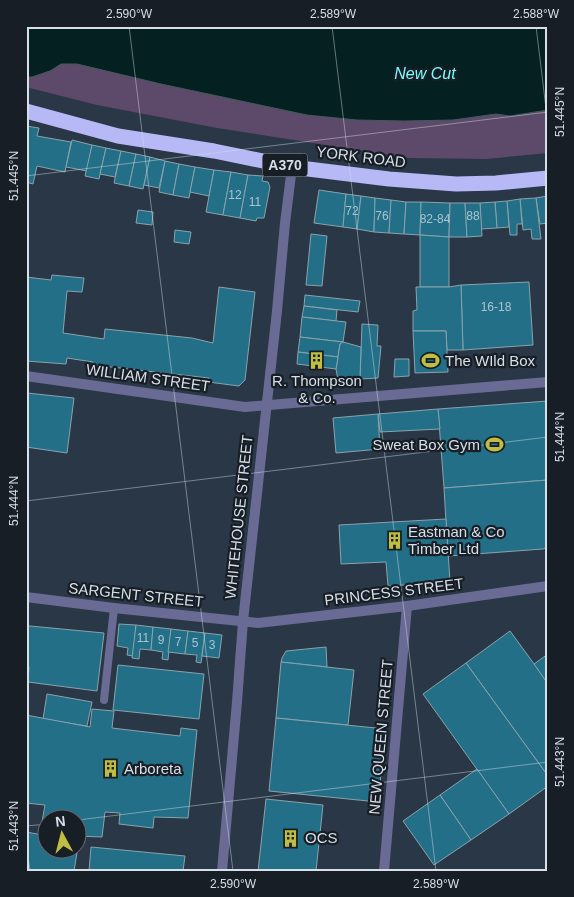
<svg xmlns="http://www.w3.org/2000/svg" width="574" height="897" font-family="Helvetica,sans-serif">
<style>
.green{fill:#5d496a}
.water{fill:#052020;stroke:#44595c}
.building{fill:#246f88;stroke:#89a3ad}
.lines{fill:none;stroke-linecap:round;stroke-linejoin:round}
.lane{stroke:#6a6b94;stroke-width:8}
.street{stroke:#6a6b94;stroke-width:10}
.highway{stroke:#b6b9f5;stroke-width:15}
.ticks{fill:none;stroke:#d7dfe9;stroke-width:1;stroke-opacity:0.45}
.labels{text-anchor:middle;stroke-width:4.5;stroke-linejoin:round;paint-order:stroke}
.number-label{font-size:12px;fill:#aac3d1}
.shield{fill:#181e25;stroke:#9ea5ae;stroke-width:1}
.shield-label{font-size:14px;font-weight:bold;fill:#d7dfe9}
.street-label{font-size:15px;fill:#d7dfe9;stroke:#181e25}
.poi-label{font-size:15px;fill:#d7dfe9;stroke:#181e25;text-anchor:start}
.water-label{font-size:16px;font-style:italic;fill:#7df9f9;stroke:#181e25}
.neatline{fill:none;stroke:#d7dfe9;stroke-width:2}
.ticks-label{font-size:12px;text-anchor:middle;fill:#d7dfe9}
</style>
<rect width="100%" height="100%" fill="#2a3746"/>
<!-- green -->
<path class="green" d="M26,31l522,62v60l-62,6 -77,-1 -192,-30 -120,-23 -71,-18z"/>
<!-- water -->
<path class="water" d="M26,26h522v84l-38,6 -14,-2 -43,6 -49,1 -47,-1 -50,-5 -146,-31 -84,-20h-16l-11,7 -18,6h-6z"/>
<!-- building -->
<g class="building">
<path d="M26,126l13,2 -2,8 34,6 -6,30 -28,-6 -4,18 -7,-2z"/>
<path d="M72,140l20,5 -5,26 -21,-4z"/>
<path d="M92,145l14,3 -7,31 -14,-3z"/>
<path d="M106,148l15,3 -6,26 -15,-3z"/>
<path d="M121,151l15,3 -7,32 -15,-3z"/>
<path d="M136,154l14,3 -7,32 -14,-3z"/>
<path d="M150,157l15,4 -6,27 -15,-3z"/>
<path d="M165,161l14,3 -6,31 -14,-3z"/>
<path d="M179,164l16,3 -6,31 -16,-3z"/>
<path d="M195,167l19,3 -5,26 -19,-4z"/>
<path d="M214,170l17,2 -8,43 -17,-3z"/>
<path d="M231,172l17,3 -8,43 -17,-3z"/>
<path d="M248,175l15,1 -1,5 6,1 2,5 -6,31h-7l-1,3 -16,-3z"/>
<path d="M319,190l27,4 -3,33 -29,-4z"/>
<path d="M346,194l15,2 -4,33 -14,-2z"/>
<path d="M361,196l14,2 -1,34 -17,-3z"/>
<path d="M547,196l1,27 -8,1 -4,-26z"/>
<path d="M375,198l16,2 -2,33 -15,-1z"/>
<path d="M536,198l5,41h-9l-1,-10 -8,1 -3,-31z"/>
<path d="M520,199l2,25h-5v11h-7l-3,-34z"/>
<path d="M391,200l15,2 -2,32 -15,-1z"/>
<path d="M507,201l2,26 -12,1 -2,-26z"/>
<path d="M406,202h15l-1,33 -16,-1z"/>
<path d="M421,202l29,1 -1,34 -29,-2z"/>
<path d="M495,202l2,26 -16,1 -1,-26z"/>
<path d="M450,203h15l2,34h-18z"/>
<path d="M465,203h15l2,33 -15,1z"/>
<path d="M138,210l15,2 -1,13 -16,-2z"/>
<path d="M175,230l16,2 -2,12 -15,-2z"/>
<path d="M311,234l16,2 -5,50 -16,-1z"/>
<path d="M420,235l29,2v50h-29z"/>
<path d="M52,275l32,3 -2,14 -15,-1 -4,42 41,6 1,-10 87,9 21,5 6,-56 36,5 -10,88 -6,6 -31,-4 1,-4 -116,-13v-3l-26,-4 -1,6 -40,-3v-84l25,3z"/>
<path d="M529,282l4,63 -70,5 -2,-65z"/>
<path d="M461,285l2,65h-16l-1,-19h-33v-20l4,-1 -1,-23h33z"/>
<path d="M305,295l55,6 -2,11 -54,-6z"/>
<path d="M304,306l33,4 -1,11 -34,-4z"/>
<path d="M302,317l44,5 -3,20 -43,-5z"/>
<path d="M362,324l16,1 -1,21h4l-3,32 -18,1z"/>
<path d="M413,331h33l2,41 -33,1z"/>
<path d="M300,337l43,5 -3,2 -2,13 -40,-5z"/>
<path d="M343,342l18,5 -1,32 -22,1 -2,-11 4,-25z"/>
<path d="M298,352l40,5 -2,12 -39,-5z"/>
<path d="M395,359h14v17l-15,1z"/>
<path d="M27,393l47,5 -7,55 -41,-6z"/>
<path d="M548,401v79l-104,8 -6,-79z"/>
<path d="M438,409l2,20 -60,3 -2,-18z"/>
<path d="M378,414l2,35 -44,4 -3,-35z"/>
<path d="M548,480v67l-5,2 -95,7 -4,-68z"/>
<path d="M446,519l4,63 -62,4 -2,-24 -45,2 -2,-39z"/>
<path d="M119,624l17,1 -3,31 -6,-1 1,-7 -11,-2z"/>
<path d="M136,625l17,2 -2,23 -11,-1 -1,10 -7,-1z"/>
<path d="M30,626l74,7 -7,58 -69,-9 1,-15h-3v-40z"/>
<path d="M153,627l18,2 -3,31 -6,-1 1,-7 -12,-2z"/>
<path d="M171,629l17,2 -3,23 -17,-2z"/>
<path d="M188,631l17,2 -4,30 -5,-1 1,-7 -12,-1z"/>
<path d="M510,631l38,52v93l-82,-113z"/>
<path d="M205,633l17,2 -3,23 -17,-2z"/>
<path d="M326,647l1,20 -46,-5 1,-4 4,-7z"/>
<path d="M548,654v30l-14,-20z"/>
<path d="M281,662l73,8 -6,55 -72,-7z"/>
<path d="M466,663l82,113v10l-39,28 -86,-120z"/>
<path d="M118,665l86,9 -5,45 -86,-9z"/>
<path d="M47,694l45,8 -5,24 -44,-7z"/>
<path d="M92,709l22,2 -2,17 68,8 1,-8 16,2 -9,88 -34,-1 -1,11 -34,-4 1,-11 -15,-1 -3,25 -24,-1v-16h-30v3l-6,-1 3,-17 -19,-2v-88l64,12z"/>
<path d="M276,718l110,11 -8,73 -109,-11z"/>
<path d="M477,769l32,45 -38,26 -31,-45z"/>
<path d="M440,795l31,45 -37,25 -31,-44z"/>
<path d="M266,799l57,6 -7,66h-58z"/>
<path d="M26,832l22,4v14h30v-9h1l-5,30h-48z"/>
<path d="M91,847l94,9 -2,15h-94z"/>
</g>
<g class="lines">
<!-- lane -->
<path class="lane" d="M104,700l10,-92"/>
<!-- street -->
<g class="street">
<path d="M26,376l219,31 303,-25"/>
<path d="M26,597l88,11 144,15 149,-17 141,-20"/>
<path d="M222,871l15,-169 6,-81 34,-310 8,-88 7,-56"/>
<path d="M384,871l23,-265"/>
</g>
<!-- highway -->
<path class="highway" d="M26,111l92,25 96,15 78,16 97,12 67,5 40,-1 52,-5"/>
</g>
<!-- ticks -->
<path class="ticks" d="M129,26l104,845M332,26l104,845M536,26l12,99M26,176l522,-64M26,501l522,-64M78,820l470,-58M26,826l22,-2M26,843l4,28"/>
<!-- icons -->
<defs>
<symbol id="building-bare" viewBox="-9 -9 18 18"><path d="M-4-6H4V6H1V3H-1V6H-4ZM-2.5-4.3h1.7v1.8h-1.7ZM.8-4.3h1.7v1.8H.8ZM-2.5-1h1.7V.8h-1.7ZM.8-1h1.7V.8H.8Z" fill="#c0be41" stroke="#181e25" stroke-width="2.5" paint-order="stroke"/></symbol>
<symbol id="stadium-bare" viewBox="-9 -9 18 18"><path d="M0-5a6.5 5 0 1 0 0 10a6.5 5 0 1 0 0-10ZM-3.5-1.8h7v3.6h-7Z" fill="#c0be41" stroke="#181e25" stroke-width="2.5" paint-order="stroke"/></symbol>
</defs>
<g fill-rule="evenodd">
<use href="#building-bare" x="304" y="348" width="25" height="25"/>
<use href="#stadium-bare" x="418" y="348" width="25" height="25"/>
<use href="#stadium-bare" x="482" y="432" width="25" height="25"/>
<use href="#building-bare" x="382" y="528" width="25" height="25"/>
<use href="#building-bare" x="98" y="756" width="25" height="25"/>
<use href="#building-bare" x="278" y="826" width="25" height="25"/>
</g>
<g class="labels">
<!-- number labels -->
<g class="number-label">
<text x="235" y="199">12</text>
<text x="255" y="206">11</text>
<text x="352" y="215">72</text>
<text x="382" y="220">76</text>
<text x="473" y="220">88</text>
<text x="435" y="223">82-84</text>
<text x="496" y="311">16-18</text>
<text x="143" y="642">11</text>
<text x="161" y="644">9</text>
<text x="178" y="646">7</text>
<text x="195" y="647">5</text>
<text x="212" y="649">3</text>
</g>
<!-- shield labels -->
<rect class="shield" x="262.5" y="153.5" width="45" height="23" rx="4"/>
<g class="shield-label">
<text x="285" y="170">A370</text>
</g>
<!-- street labels -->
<g class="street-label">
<text transform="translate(361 157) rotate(7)" y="5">YORK ROAD</text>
<text transform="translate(148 378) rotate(8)" y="5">WILLIAM STREET</text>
<text transform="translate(239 517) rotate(-84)" y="5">WHITEHOUSE STREET</text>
<text transform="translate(394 592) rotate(-7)" y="5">PRINCESS STREET</text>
<text transform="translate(136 595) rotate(6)" y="5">SARGENT STREET</text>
<text transform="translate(381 737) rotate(-85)" y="5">NEW QUEEN STREET</text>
</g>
<!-- poi labels -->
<g class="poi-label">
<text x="445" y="366">The WIld Box</text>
<text x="317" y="386" text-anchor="middle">R. Thompson<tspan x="317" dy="17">&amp; Co.</tspan></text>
<text x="480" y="450" text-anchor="end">Sweat Box Gym</text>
<text x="408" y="537">Eastman &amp; Co<tspan x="408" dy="17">Timber Ltd</tspan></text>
<text x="124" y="774">Arboreta</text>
<text x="305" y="843">OCS</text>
</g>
<!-- water labels -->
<g class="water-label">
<text x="425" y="79">New Cut</text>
</g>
</g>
<!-- border -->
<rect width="574" height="897" fill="none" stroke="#181e25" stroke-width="55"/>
<!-- north arrow -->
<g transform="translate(62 834) rotate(353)"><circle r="24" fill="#181e25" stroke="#646b73"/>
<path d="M0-4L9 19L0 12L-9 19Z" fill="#c0be41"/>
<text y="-8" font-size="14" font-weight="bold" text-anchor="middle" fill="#d7dfe9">N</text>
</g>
<rect x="28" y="28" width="518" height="842" class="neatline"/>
<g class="ticks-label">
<text x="129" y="18">2.590°W</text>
<text x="333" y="18">2.589°W</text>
<text x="536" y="18">2.588°W</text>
<text transform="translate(560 112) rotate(-90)" y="4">51.445°N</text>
<text transform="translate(14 176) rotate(-90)" y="4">51.445°N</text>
<text transform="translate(560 437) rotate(-90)" y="4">51.444°N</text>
<text transform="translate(14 501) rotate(-90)" y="4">51.444°N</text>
<text transform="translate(560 762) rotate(-90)" y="4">51.443°N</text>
<text transform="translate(14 826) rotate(-90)" y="4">51.443°N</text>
<text x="233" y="888">2.590°W</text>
<text x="436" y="888">2.589°W</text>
</g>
</svg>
